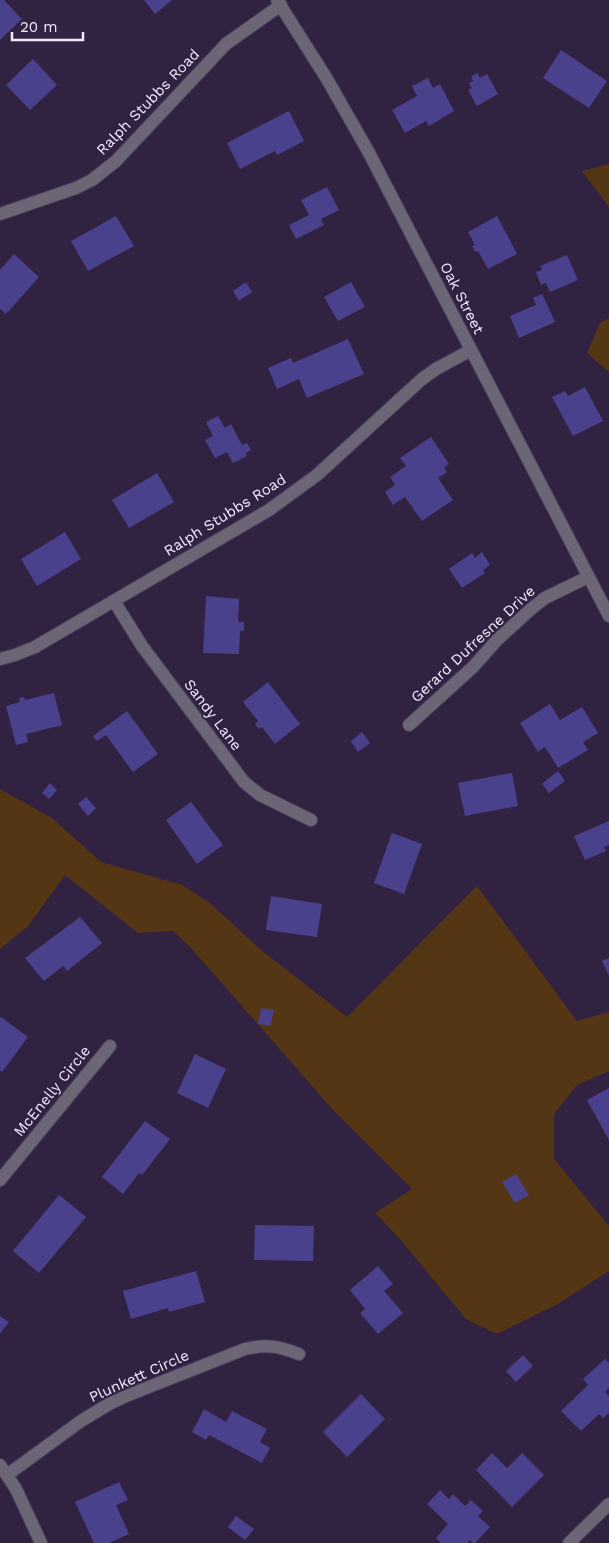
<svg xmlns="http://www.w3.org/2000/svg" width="609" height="1543" font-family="'Work Sans',sans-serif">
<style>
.green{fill:#553614}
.building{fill:#4a418d}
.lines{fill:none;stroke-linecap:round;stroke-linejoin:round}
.minor-casing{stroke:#4c3e5c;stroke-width:14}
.tertiary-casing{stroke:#4c3e5c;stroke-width:14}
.minor{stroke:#6c6576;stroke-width:12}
.tertiary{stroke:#6c6576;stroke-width:12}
.labels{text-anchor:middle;stroke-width:4;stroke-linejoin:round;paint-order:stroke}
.street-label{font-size:15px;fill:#f2e9fe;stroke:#312242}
</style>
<rect width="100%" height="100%" fill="#312242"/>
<!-- green -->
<g class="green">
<path d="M609,164v43l-27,-36z"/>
<path d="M609,318v54l-22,-19 13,-30z"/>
<path d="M0,789l52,29 49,44 81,23 28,18 51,47 86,67 130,-131 100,135 32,-9v59l-32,14 -23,29v45l55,67v45l-53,34 -59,29 -31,-15 -66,-80 -25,-26 37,-24 -78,-78 -143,-163 -18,-17 -35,2 -73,-58 -37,51 -28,23z"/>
</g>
<!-- building -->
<g class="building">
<path d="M0,0h4l18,19 -22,21z"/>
<path d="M144,0h28l-17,14z"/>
<path d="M561,50l46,31 -18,27 -46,-30z"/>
<path d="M33,59l24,26 -27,25 -24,-25z"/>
<path d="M477,73l3,5 7,-4 11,20 -21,12 -9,-16 4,-2 -3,-5 4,-2 -2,-4z"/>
<path d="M428,78l5,10 7,-4 14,27 -25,15 -3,-5 -21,12 -13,-23 25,-14 -5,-10z"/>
<path d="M289,111l15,30 -27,14 -2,-4 -35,18 -13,-26z"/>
<path d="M327,187l12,23 -18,9 3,6 -28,14 -7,-14 20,-10 -8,-15z"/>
<path d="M116,216l18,30 -46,25 -17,-30z"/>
<path d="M497,216l20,38 -29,15 -10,-18 -3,1 -3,-6 3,-1 -7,-13z"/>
<path d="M14,254l25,23 -33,37 -6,-5v-39z"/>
<path d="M567,255l11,25 -28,12 -4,-9 -5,2 -5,-13 6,-2 -2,-4z"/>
<path d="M246,282l6,10 -13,9 -6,-10z"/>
<path d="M351,282l14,25 -27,14 -14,-24z"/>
<path d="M542,294l13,28 -36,16 -9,-22 26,-11 -3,-7z"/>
<path d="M348,339l16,35 -57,24 -8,-19 -22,10 -9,-21 23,-10 2,5z"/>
<path d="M585,387l18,34 -30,15 -21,-39 13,-6 3,5z"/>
<path d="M218,416l7,12 6,-4 11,21 5,-2 4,7 -5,3 1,3 -14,7 -6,-11 -12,6 -10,-18 8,-4 -7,-14z"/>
<path d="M431,437l18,27 -5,4 3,4 -9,6 15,22 -31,21 -17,-24 -12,8 -8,-13 10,-7 -5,-8 16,-11 -6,-8z"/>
<path d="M157,473l17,29 -45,26 -17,-28z"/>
<path d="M65,532l16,27 -44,27 -16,-27z"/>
<path d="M482,552l8,13 -7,5 2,3 -23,15 -13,-19 23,-16 3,5z"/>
<path d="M206,596l33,3 -1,23h6v9h-4l-1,23 -36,-1z"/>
<path d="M268,682l32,42 -25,20 -13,-17 -3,2 -4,-5 3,-3 -15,-19z"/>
<path d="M54,693l8,32 -36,9 2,8 -12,3 -10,-39 14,-4 -1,-4 5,-1 1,3z"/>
<path d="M550,704l10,16 22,-13 16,26 -15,9 5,8 -30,18 -13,-21 -7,5 -18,-29z"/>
<path d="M127,711l31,43 -25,18 -27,-37 -9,6 -4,-5z"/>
<path d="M362,732l8,11 -12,9 -7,-11z"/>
<path d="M558,771l7,10 -16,12 -7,-9z"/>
<path d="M512,773l6,33 -53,10 -7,-33z"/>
<path d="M50,783l7,7 -8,9 -7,-6z"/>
<path d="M86,797l10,11 -8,8 -10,-12z"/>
<path d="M191,802l32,43 -26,19 -31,-44z"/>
<path d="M609,821v24l-5,2 2,4 -21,9 -11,-24z"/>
<path d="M392,833l30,11 -18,50 -30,-11z"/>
<path d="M271,896l51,8 -5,33 -51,-7z"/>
<path d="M80,917l22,26 -35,28 -4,-5 -19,15 -19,-23z"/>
<path d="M609,958v18l-7,-15z"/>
<path d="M261,1008l13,2 -4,16 -12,-2z"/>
<path d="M1,1017l27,20 -26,35 -2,-2v-52z"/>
<path d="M195,1054l31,15 -18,39 -31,-15z"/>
<path d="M609,1088v52l-22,-40z"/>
<path d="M145,1121l25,18 -28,36 -3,-2 -16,21 -21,-17z"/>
<path d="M516,1174l13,21 -14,8 -13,-21z"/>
<path d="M59,1195l27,22 -47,56 -26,-22z"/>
<path d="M255,1225l59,1 -1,35 -59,-1z"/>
<path d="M378,1266l15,18 -9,7 19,22 -25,21 -18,-21 5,-4 -15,-19z"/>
<path d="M196,1271l9,31 -36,10 -1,-4 -37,11 -8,-28z"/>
<path d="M0,1316l9,6 -9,12z"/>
<path d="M523,1355l10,11 -17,16 -10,-11z"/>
<path d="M605,1359l4,4v25l-4,4 4,4v17l-6,5 -4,-4 -18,17 -20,-20 27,-26 -5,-6z"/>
<path d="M361,1394l24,25 -38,38 -24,-25z"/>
<path d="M204,1409l22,13 6,-11 35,18 -7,13 10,6 -8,15 -53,-28 -3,5 -14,-8z"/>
<path d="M492,1453l15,15 15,-15 22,22 -32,32 -36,-37z"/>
<path d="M119,1482l9,18 -12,5 13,29 -20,9h-15l-19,-41z"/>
<path d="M440,1490l9,9 4,-5 12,12 6,-6 12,11 -5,5 12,11 -15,16h-2l-3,-3 -3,3h-26l-5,-5 12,-14 -21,-20z"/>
<path d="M236,1516l18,13 -9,11 -17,-13z"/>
</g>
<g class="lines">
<defs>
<g id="minor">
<path d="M0,214l76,-26 16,-8 24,-19 110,-117 55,-39"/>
<path d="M114,601l28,45 102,136 16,13 51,25"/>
<path d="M0,659l15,-4 20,-8 234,-137 48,-35 105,-96 14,-10 35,-19"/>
<path d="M409,725l64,-58 24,-27 34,-31 14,-11 43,-21"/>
<path d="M0,1180l110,-134"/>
<path d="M0,1465l16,24 25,54"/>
<path d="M7,1475l74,-54 28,-17 17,-8 119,-47c21,-5 33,-3 54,5"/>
<path d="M569,1543l40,-39"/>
</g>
<path id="tertiary" d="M277,0l50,79 41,72 241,465"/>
</defs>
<!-- minor casing -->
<use href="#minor" class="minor-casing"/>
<!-- tertiary casing -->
<use href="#tertiary" class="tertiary-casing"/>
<!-- minor -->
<use href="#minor" class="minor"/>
<!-- tertiary -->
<use href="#tertiary" class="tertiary"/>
</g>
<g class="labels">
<!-- street labels -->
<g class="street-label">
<text transform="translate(148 102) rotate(-46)" y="5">Ralph Stubbs Road</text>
<text transform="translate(462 298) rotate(63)" y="5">Oak Street</text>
<text transform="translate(225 515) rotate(-32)" y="5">Ralph Stubbs Road</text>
<text transform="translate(473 644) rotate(-43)" y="5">Gerard Dufresne Drive</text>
<text transform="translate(213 715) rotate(53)" y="5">Sandy Lane</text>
<text transform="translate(52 1091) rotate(-51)" y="5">McEnelly Circle</text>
<text transform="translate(139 1376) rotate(-24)" y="5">Plunkett Circle</text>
</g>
</g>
<!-- scale -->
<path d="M12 32v8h71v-8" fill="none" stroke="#f2e9fe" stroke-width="2.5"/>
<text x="20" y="32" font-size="15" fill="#f2e9fe" stroke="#312242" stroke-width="4" paint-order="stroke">20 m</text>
</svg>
